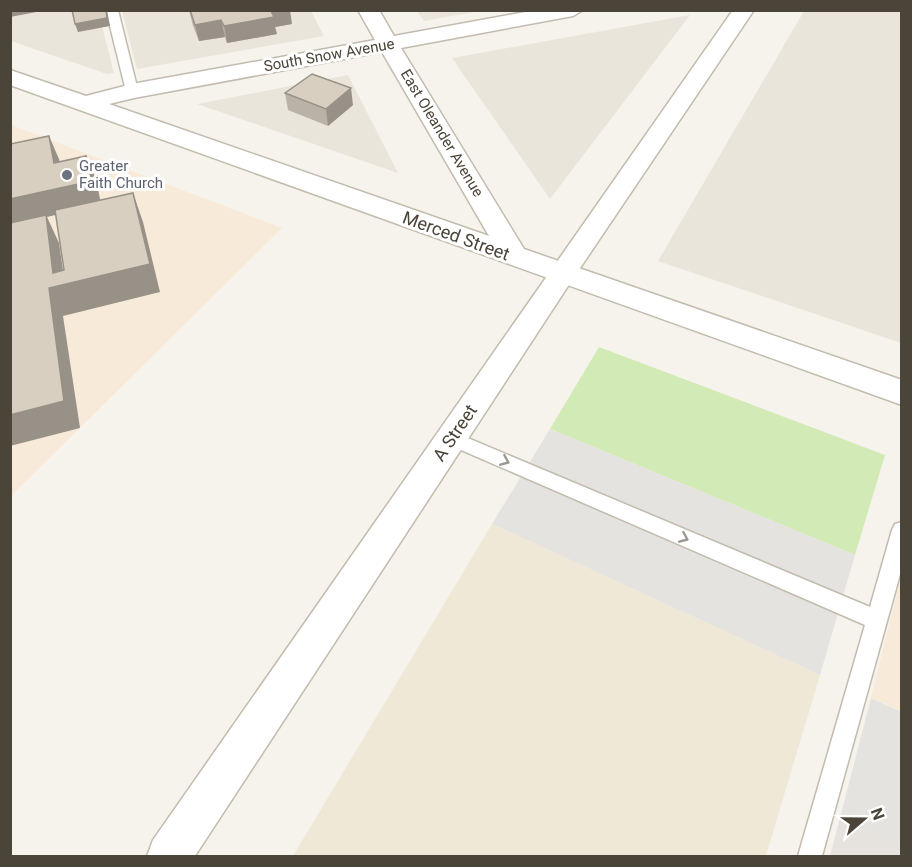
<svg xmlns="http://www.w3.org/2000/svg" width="912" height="867" font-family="Roboto,sans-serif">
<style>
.residential{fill:#eae5da}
.commercial{fill:#f7ead8}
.industrial{fill:#e6e2dd}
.education{fill:#efe8d6}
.green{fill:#d2eab5}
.parking{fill:#e5e3e0}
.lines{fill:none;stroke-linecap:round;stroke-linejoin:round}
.service-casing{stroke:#c2bbae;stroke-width:3}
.minor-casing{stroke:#c2bbae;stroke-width:3}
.tertiary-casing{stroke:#c2bbae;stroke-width:3}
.service{fill:#fff;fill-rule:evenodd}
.minor{fill:#fff;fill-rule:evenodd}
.tertiary{fill:#fff;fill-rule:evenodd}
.wall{fill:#bab2a6}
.shaded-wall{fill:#979187}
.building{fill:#d8cfc1;stroke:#979187;stroke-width:1.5}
.oneway{stroke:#9c9892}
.worship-dot{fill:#6b7280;stroke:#fff;stroke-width:2}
.labels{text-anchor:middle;stroke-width:6;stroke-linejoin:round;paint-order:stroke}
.far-street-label{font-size:15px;fill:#4b4439;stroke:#fff}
.far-worship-label{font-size:15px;fill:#5b616d;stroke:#fff;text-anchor:start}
.street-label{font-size:18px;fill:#4b4439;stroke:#fff}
</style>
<rect width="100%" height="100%" fill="#f6f3ec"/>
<!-- residential -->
<g class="residential">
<path d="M11,11h87l16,62 -7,1 -96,-33z"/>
<path d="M122,11h189l13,25 -187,33z"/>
<path d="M417,11h63l-56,10z"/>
<path d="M804,11h97v332l-243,-82z"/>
<path d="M690,15l-140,184 -98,-141 100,-18z"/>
<path d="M348,75l50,98 -201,-69z"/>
</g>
<!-- commercial -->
<g class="commercial">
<path d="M11,125l271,103 -271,268z"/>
<path d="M901,577v135l-30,-15z"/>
</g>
<!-- industrial -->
<path class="industrial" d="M841,814l60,31v11h-71z"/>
<!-- education -->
<path class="education" d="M492,524l328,151 -54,181h-473z"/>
<!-- green -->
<path class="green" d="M599,347l286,108 -30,100 -305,-126z"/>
<!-- parking -->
<g class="parking">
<path d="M550,429l305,126 -35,120 -328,-151z"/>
<path d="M871,698l30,14v133l-60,-31z"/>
</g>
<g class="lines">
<defs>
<g id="service">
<path d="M106,10h12l20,81 -2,3 -4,1 -6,-4z"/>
<path d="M451,431l419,176 22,-77 3,-6 7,-2v45l-80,289h-24l67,-231 -420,-182 -3,-5 3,-5z"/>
</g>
<path id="minor" d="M358,10h21l15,26 142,-26h47l-10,6 -172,32 123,201 378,131v25l-892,-320v-15l76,26 46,-12 243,-44zM382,52l107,184 -380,-132 25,-6z"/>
<path id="tertiary" d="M733,10h21l-182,270 -377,576h-48l6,-16z"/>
</defs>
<!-- service casing -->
<use href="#service" class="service-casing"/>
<!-- minor casing -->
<use href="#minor" class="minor-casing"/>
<!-- tertiary casing -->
<use href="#tertiary" class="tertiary-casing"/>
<!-- service -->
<use href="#service" class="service"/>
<!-- minor -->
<use href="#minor" class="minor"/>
<!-- tertiary -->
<use href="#tertiary" class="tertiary"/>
</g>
<!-- wall -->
<g class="wall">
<path d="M189,10l103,14 -17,3 2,7 -50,9 -2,-6 -26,4 -6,-15z"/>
<path d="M285,93l68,12 -25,21 -40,-16z"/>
</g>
<!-- shaded-wall -->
<g class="shaded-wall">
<path d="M10,10h37l-37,7z"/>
<path d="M107,10l3,16 -32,6 -3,-8z"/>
<path d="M290,10l2,14 -17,3 2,7 -50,9 -3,-17 47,-15z"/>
<path d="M221,20l4,17 -26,4 -4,-16z"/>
<path d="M351,88l2,17 -25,21 -2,-17z"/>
<path d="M49,136l10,23 5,27 -10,-23z"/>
<path d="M86,156l10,23 5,25 -54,13 12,26 6,41 68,-91 10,29 17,70 -97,24 17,112 -70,18v-31l39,-127 -39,-63v-26z"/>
</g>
<!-- building -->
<g class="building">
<path d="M72,10h34l1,8 -32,6z"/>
<path d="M190,10h82l-1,1 3,6 -50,9 -3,-6 -26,5z"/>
<path d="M312,74l39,14 -25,21 -41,-16z"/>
<path d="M49,136l5,27 32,-7 6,25 -82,18v-55z"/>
<path d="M133,193l17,71 -101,24 15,113 -54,14v-192l36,-8 7,58 11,-3 -9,-60z"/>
</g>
<!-- one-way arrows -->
<defs><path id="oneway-chevron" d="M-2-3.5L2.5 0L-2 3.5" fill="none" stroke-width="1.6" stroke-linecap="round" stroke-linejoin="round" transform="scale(1.5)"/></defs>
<g class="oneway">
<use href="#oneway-chevron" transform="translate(505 461) rotate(23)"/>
<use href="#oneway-chevron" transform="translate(684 538) rotate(23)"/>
</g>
<!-- markers -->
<circle class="worship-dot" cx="67" cy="175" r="6"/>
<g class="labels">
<!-- far-street labels -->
<g class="far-street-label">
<text transform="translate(329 55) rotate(-10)" y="5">South Snow Avenue</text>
<text transform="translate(442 133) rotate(59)" y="5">East Oleander Avenue</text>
</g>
<!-- far-worship labels -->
<g class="far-worship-label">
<text x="79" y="171">Greater<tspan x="79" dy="17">Faith Church</tspan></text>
</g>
<!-- street labels -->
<g class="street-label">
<text transform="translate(456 236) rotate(20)" y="6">Merced Street</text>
<text transform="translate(455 433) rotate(-56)" y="6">A Street</text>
</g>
</g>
<!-- border -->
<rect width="912" height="867" fill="none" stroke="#4b4439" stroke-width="24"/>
<!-- north arrow -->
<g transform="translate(864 819) rotate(70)" stroke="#ffffff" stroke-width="4.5" paint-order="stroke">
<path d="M0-4.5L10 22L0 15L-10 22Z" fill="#4b4439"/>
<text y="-9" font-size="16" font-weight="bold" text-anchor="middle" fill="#4b4439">N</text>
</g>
</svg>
